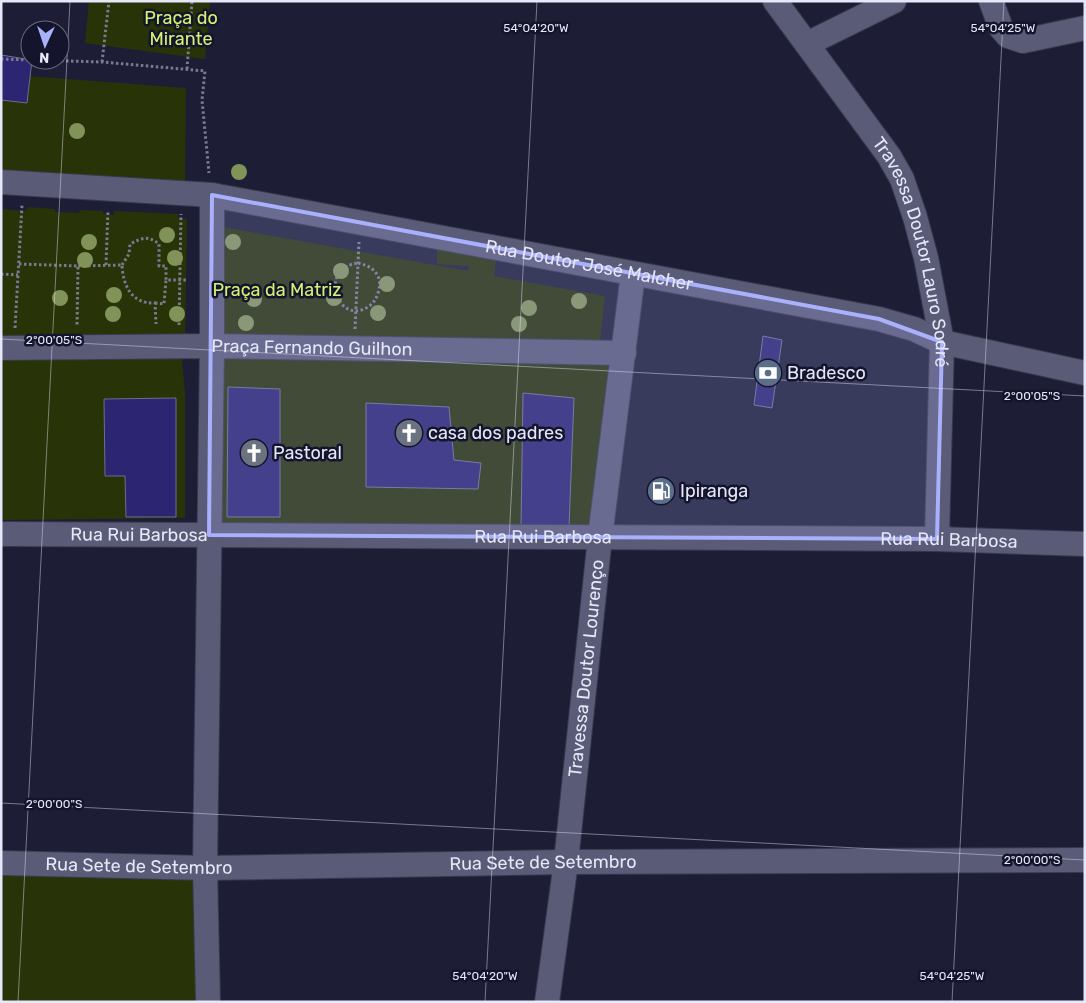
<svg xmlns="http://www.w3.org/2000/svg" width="1086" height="1003" font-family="Rubik,sans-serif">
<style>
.green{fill:#293308}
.building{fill:#2c2571;stroke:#6c6f8c}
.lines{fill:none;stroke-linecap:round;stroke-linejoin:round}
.minor-casing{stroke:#39394d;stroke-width:26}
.path{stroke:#797a8f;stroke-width:3;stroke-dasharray:2.5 2.5;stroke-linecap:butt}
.minor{stroke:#595b77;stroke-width:24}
.tree{fill:#819359}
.marked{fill:#a9b0fc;fill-opacity:0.2;stroke:#a9b0fc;stroke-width:4;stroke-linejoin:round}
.ticks{fill:none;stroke:#e6e7f8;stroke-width:1;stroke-opacity:0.45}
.labels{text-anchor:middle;stroke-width:5;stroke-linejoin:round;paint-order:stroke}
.park-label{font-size:18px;fill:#d3f375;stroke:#14152c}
.street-label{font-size:18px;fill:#e6e7f8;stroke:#14152c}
.poi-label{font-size:18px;fill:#e6e7f8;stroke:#14152c;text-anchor:start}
.ticks-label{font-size:12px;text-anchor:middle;fill:#e6e7f8;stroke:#14152c;stroke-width:5;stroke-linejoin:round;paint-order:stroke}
</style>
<rect width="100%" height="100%" fill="#1d1e36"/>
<!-- green -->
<g class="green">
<path d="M89,1h121l-5,58 -120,-16z"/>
<path d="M1,74l185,14 -1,95 -184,-11z"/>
<path d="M27,207l28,2v3l24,1 1,-3 23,1v3l11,1v-4l64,3v4l9,1 -2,124h-184v-134l25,2z"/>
<path d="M223,227l245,44 1,-5 -32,-2v-15l59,11 -2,16 111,20 -6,56 -379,-11z"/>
<path d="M617,356l-25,172 -376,-1 2,-168z"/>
<path d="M1,358l181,1 3,34v125l-184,2z"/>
<path d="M1,863l204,5 -3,134h-201z"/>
</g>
<!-- building -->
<g class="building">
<path d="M1,55l31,5 -5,43 -26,-3z"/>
<path d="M763,336l19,4 -10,68 -18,-3z"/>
<path d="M228,387l52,2v128h-53z"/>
<path d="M523,393l51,5 -5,129 -48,-1z"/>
<path d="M176,398v119h-50l-1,-41h-20l-1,-77z"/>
<path d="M366,403l83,4 5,53 27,3 -3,26 -112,-2z"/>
</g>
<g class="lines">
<defs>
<g id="minor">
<path id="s1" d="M775,1l114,155 13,23 13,38 11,41 16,84 -5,197"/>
<path d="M991,1l10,27 7,8 15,5 62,-13"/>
<path d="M807,44l87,-43"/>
<path id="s2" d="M1,182l211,13 667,124 35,10 28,13 143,31"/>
<path id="s3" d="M1,348l211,-2 412,7"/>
<path id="s4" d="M1,534l936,5 148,5"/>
<path id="s5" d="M1,863l204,5 361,-6 519,-2"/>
<path d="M208,1002l-3,-134 7,-522v-151"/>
<path id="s6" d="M547,1002l19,-140 34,-325 33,-263"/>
</g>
</defs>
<!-- minor casing -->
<use href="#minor" class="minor-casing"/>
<!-- path -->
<g class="path">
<path d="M1,59l29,1"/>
<path d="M36,60l66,2 103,9 -3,29 7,73"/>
<path d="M102,62l7,-61"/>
<path d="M187,69l5,-68"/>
<path d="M358,263c15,3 26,13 20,30 -2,7 -6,12 -12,15 -29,16 -48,-40 -8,-45z"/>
<path d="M19,264l59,2 -1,60"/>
<path d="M106,265l2,-55"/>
<path d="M122,265l7,-11 1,-10c12,-6 18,-9 29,0v22h7v14h22"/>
<path d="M78,266l44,-1c1,20 9,39 33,38l1,21"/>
<path d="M1,274l17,1"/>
<path d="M155,303l9,1 2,-24"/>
<path d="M179,325l2,-111"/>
<path d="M15,328l7,-123"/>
<path d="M355,329l4,-87"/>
</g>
<!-- minor -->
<use href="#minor" class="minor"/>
</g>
<!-- trees -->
<g class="tree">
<circle cx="77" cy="131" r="8"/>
<circle cx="239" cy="172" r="8"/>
<circle cx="167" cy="235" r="8"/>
<circle cx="89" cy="242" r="8"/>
<circle cx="233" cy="242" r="8"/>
<circle cx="175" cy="258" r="8"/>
<circle cx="85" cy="260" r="8"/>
<circle cx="341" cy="271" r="8"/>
<circle cx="387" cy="284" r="8"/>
<circle cx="114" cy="295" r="8"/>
<circle cx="60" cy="298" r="8"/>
<circle cx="334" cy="298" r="8"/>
<circle cx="254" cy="299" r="8"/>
<circle cx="579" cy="301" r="8"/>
<circle cx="529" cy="308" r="8"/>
<circle cx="378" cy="313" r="8"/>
<circle cx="113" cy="314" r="8"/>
<circle cx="177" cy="314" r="8"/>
<circle cx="246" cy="323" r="8"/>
<circle cx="519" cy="324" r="8"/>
</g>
<!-- marked area -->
<path class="marked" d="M212,195l667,124 63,23 -5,197 -728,-4z"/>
<!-- ticks -->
<path class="ticks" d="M1,339l1084,57M1,803l1084,57M18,1002l52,-1001M485,1002l52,-1001M952,1002l52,-1001"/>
<!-- icons -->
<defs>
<symbol id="bank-disc" viewBox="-11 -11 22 22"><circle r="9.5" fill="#5c6f8a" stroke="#14152c"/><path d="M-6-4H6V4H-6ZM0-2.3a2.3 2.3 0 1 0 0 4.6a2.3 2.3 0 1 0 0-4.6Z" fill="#fff"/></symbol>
<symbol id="church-disc" viewBox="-11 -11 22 22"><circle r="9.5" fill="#6b7280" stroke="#14152c"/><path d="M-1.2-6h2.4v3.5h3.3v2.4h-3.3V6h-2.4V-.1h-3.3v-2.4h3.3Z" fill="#fff"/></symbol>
<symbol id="fuel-disc" viewBox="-11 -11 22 22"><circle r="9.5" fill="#5c6f8a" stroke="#14152c"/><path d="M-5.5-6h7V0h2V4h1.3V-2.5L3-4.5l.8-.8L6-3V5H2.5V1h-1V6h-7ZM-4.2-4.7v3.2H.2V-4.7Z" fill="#fff"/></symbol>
</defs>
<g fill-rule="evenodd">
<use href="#bank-disc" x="752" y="357" width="32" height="32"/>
<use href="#church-disc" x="393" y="417" width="32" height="32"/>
<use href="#church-disc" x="238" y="437" width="32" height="32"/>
<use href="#fuel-disc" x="645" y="475" width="32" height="32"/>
</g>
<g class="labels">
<!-- park labels -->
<g class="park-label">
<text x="181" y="24">Praça do<tspan x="181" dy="21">Mirante</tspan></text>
<text x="277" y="296">Praça da Matriz</text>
</g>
<!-- street labels -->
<g class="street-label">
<text dy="6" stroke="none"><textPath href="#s1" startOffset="292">Travessa Doutor Lauro Sodré</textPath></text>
<text dy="6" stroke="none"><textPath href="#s2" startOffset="595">Rua Doutor José Malcher</textPath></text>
<text dy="6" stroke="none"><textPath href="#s3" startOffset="311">Praça Fernando Guilhon</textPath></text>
<text dy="6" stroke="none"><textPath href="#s4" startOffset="138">Rua Rui Barbosa</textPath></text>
<text dy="6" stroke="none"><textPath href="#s4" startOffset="542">Rua Rui Barbosa</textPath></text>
<text dy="6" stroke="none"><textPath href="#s4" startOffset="948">Rua Rui Barbosa</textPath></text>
<text dy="6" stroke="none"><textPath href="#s6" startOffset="336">Travessa Doutor Lourenço</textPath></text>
<text dy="6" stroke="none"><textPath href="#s5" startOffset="542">Rua Sete de Setembro</textPath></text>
<text dy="6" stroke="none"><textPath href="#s5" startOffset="138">Rua Sete de Setembro</textPath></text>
</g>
<!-- poi labels -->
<g class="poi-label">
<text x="787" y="379">Bradesco</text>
<text x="428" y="439">casa dos padres</text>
<text x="273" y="459">Pastoral</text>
<text x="680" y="497">Ipiranga</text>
</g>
</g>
<g class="ticks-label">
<text x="536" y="32">54°04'20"W</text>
<text x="1003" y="32">54°04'25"W</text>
<text x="54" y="344">2°00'05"S</text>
<text x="1032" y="400">2°00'05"S</text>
<text x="54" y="808">2°00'00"S</text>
<text x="1032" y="864">2°00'00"S</text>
<text x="485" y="980">54°04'20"W</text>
<text x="952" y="980">54°04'25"W</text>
</g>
<!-- border -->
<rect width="1086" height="1003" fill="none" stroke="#e6e7f8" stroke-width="5"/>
<!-- north arrow -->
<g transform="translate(45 45) rotate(183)"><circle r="24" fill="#14152c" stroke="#68697e"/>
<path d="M0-4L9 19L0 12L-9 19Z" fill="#a9b0fc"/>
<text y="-8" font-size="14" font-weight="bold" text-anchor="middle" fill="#e6e7f8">N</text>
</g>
</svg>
